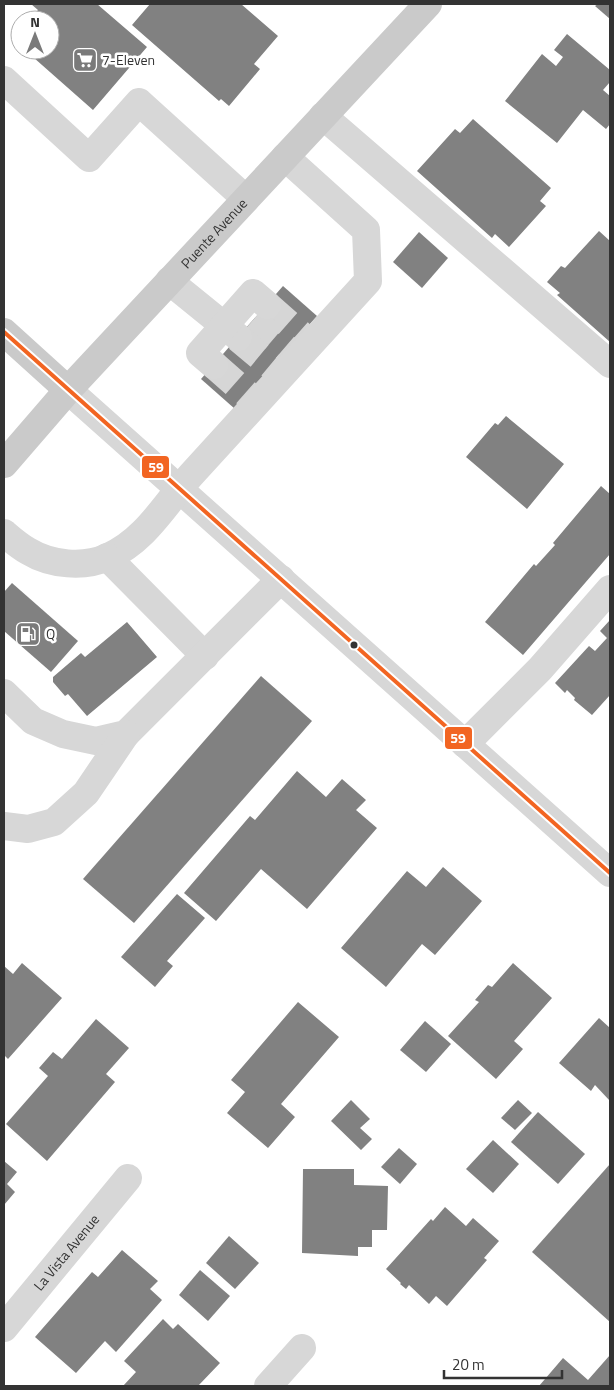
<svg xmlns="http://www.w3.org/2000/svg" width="614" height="1390" font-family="'Titillium Web',sans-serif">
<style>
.building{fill:#818181}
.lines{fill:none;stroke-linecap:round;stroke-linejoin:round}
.minor-tunnel{stroke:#d6d6d6;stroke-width:28;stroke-dasharray:28 14;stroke-linecap:butt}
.minor{stroke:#d7d7d7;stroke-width:28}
.major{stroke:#cacaca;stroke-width:28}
.bus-1-casing{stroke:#fff;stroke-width:8}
.bus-1{stroke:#f26522;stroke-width:4}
.bus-dot{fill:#333;stroke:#fff;stroke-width:2}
.labels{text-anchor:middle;stroke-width:5;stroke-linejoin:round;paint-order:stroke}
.poi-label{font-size:14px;fill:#333;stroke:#fff;text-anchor:start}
.street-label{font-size:14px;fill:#333;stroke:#fff}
.line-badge{stroke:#fff;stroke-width:2}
.badge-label{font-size:14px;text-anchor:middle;font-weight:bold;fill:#fff}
</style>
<rect width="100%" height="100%" fill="#fff"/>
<!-- building -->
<g class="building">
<path d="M31,4h66l50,43 -54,63 -68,-60h25v-30h-21l9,-10z"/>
<path d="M150,4h91l37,32 -24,28 6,5 -31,37 -8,-7 -2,2 -87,-76z"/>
<path d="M598,4h12v15l-15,-13z"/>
<path d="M567,34l43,36v12l-7,8 7,6v28l-4,5 -23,-19 -26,33 -52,-42 37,-47 14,12 7,-9 -9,-7z"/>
<path d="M20,35v10l-5,-4z"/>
<path d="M473,119l78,69 -11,13 6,5 -37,41 -14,-13 -3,4 -75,-67 38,-42 5,4z"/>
<path d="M599,231l11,10v101l-53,-47 3,-2 -13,-11 14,-16 4,2z"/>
<path d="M419,232l29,26 -26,30 -29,-26z"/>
<path d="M283,286l34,30 -82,93 -34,-30z"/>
<path d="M506,416l58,48 -37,45 -61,-52 29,-34 3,2z"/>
<path d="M601,486l9,8v60l-87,101 -38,-33 49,-58 2,2 19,-21 -2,-2z"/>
<path d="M12,583l66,58 -27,31 -47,-41v-39z"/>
<path d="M610,620v75l-18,20 -18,-15 1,-2 -8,-8 -2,3 -10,-10 34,-37 6,5 12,-13 -7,-7z"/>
<path d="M127,622l30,35 -70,59 -19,-22 -3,2 -12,-14v-5l28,-24 4,4z"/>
<path d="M261,676l51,45 -178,202 -51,-44z"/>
<path d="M297,771l29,26 16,-18 24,21 -10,10 21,18 -70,81 -46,-40 -45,52 -32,-28 66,-77 5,4z"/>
<path d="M443,867l39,34 -47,54 -13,-11 -36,43 -45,-39 66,-77 19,16z"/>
<path d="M177,894l28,24 -38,43 6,5 -18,21 -34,-30z"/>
<path d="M22,963l40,35 -54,61 -4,-4v-89l9,8z"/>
<path d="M513,963l39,35 -38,43 9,8 -27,30 -48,-43 31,-34 -4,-2 13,-15 4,2z"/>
<path d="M298,1002l41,35 -58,67 14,13 -27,31 -41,-35 18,-21 -14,-12z"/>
<path d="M599,1018l11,10v73l-15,-16 -4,6 -32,-28z"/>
<path d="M96,1019l33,29 -23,26 9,8 -68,79 -41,-37 42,-48 -9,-8 14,-16 9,7z"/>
<path d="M425,1021l26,23 -25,28 -26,-22z"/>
<path d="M351,1100l19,19 -10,9 12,11 -11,11 -30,-29z"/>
<path d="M518,1100l14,13 -17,17 -14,-12z"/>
<path d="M538,1112l47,42 -27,30 -47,-42z"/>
<path d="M493,1140l26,24 -26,29 -27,-24z"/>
<path d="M399,1148l18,16 -17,20 -19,-17z"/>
<path d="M4,1161l13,11 -10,12 8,8 -11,13z"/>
<path d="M610,1164v158l-78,-70z"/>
<path d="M303,1169h51v16l34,1 -1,44h-15v17h-14v9l-56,-3z"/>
<path d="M445,1207l21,19 7,-8 26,23 -15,17 3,2 -40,46 -11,-10 -7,8 -20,-19 -3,4 -6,-5 1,-1 -15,-14 45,-50 2,2z"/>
<path d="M229,1236l30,27 -24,26 -29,-26z"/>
<path d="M122,1250l36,31 -8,8 12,11 -46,52 -11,-11 -29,32 -41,-36 57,-65 6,5z"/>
<path d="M200,1270l30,26 -22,25 -29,-26z"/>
<path d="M163,1319l10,10 5,-5 42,39 -22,23h-75l13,-14 -12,-11z"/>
<path d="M610,1355v31h-71l24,-28 25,22z"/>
</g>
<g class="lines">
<!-- minor-tunnel -->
<g class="minor-tunnel">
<path d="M267,305l34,30"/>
<path d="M253,320l35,30"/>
<path d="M238,338l35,29"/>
<path d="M214,365l34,30"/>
</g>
<!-- minor -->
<g class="minor">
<path d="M4,80l85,78 50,-56 107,97"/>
<path d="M323,116l287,248"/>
<path d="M169,281l69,56"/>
<path d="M214,365l-14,-12 53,-60 14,12"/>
<path d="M68,390l542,483"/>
<path d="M4,533c7,6 15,13 24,18 23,14 56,17 80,6 38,-17 57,-53 83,-82 59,-64 118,-129 177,-194l-2,-51 -81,-73"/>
<path d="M107,557l98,99"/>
<path d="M4,693l29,28 30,13 33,7 30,-7 155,-155"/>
<path d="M465,744l75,-75 70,-80"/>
<path d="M4,826l24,3 26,-7 32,-29 40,-59"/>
<path id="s1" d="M4,1328l124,-150"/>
<path d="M268,1386l34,-38"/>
</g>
<!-- major -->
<g class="major">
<path d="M4,332l64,58"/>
<path id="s2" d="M4,464l64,-74 360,-386"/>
</g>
<defs>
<path id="bus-1" d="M4,332l606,541"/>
</defs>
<!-- bus-1 casing -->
<use href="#bus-1" class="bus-1-casing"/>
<!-- bus-1 -->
<use href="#bus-1" class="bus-1"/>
</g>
<!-- icons -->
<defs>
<symbol id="supermarket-square" viewBox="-11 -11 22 22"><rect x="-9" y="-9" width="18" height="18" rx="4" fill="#7a7a7a" stroke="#fff"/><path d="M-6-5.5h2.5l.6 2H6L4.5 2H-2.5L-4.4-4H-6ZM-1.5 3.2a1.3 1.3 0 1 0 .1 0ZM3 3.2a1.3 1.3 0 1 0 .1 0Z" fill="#fff"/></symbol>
<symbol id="fuel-square" viewBox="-11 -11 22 22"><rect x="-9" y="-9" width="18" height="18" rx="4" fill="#7a7a7a" stroke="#fff"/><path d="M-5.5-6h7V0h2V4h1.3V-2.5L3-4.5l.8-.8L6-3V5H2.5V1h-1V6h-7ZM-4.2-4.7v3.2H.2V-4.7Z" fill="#fff"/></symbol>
</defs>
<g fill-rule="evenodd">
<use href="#supermarket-square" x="71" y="46" width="28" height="28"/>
<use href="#fuel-square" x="14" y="620" width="28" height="28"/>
</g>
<!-- markers -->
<circle class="bus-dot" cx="354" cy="645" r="4.5"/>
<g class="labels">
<!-- poi labels -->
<g class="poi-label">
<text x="102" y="65">7-Eleven</text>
<text x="46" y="639">Q</text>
</g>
<!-- street labels -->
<g class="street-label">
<text dy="5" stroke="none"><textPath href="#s2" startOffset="312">Puente Avenue</textPath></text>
<text dy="5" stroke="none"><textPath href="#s1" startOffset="98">La Vista Avenue</textPath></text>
</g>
</g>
<g class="line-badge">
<rect x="141" y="455" width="29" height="24" rx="5" fill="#f26522"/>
<rect x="444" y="726" width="29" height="24" rx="5" fill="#f26522"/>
</g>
<g class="badge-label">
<text x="156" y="472">59</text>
<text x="458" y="743">59</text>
</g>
<!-- border -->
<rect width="614" height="1390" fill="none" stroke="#333333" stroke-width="10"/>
<!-- north arrow -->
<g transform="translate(35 35)"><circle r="24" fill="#ffffff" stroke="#adadad"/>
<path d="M0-4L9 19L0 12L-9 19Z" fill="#7a7a7a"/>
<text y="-8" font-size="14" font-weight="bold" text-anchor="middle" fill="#333333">N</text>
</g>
<!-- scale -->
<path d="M444 1370v8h118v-8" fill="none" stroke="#333333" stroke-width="2.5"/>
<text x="452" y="1370" font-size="15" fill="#333333" stroke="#ffffff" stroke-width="4" paint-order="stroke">20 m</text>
</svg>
